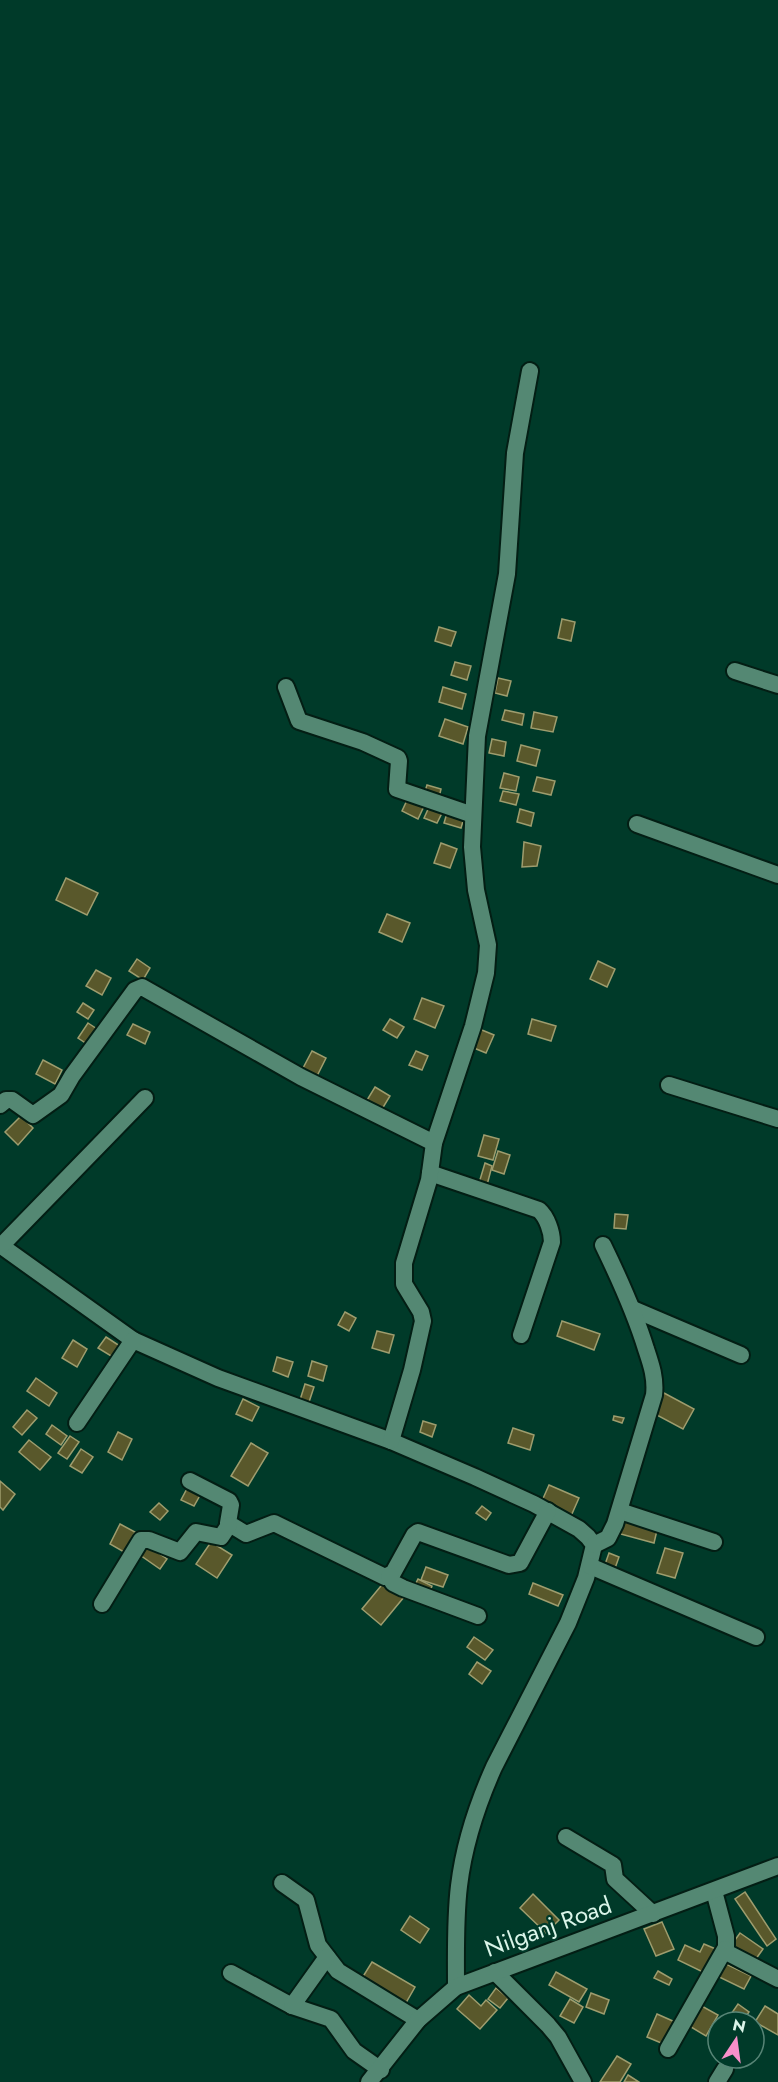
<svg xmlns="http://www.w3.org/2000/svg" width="778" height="2082" font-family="Jost,sans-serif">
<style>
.building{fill:#59582b;stroke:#9e9d6e;stroke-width:1.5}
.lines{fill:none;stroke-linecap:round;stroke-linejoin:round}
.minor-casing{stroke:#031e14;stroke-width:20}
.tertiary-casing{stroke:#031e14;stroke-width:20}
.minor{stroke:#548873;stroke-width:16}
.tertiary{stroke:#548873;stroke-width:16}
.labels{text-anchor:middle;stroke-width:4.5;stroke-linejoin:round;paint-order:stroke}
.street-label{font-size:24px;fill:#daf5e9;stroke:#003a29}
</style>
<rect width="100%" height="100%" fill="#003a29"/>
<!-- building -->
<g class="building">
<path d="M562,619l13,3 -4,19 -13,-3z"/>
<path d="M439,627l17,5 -5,14 -16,-5z"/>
<path d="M455,662l16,4 -4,14 -16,-5z"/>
<path d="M498,678l13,3 -4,15 -12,-3z"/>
<path d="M443,687l23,7 -4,15 -23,-7z"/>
<path d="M505,710l19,4 -2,11 -20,-5z"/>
<path d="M534,712l23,5 -4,15 -22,-4z"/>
<path d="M445,719l23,8 -5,17 -24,-8z"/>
<path d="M492,739l14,3 -2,14 -15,-3z"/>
<path d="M521,745l19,5 -4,16 -19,-5z"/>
<path d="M504,773l15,4 -3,14 -16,-3z"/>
<path d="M537,777l18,4 -4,14 -18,-4z"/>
<path d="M427,785l14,4 -3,13 -15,-4z"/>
<path d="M503,791l16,3 -3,11 -16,-4z"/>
<path d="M409,796l16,8 -7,15 -16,-8z"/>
<path d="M430,805l13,6 -6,12 -13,-5z"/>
<path d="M520,809l14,4 -3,13 -14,-4z"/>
<path d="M447,813l17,5 -3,10 -17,-5z"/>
<path d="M524,842l17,4 -4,20 -15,1z"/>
<path d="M441,843l16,6 -7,19 -16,-5z"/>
<path d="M66,878l32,15 -11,22 -31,-15z"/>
<path d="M387,914l23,9 -8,19 -23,-10z"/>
<path d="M137,959l13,9 -7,12 -14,-9z"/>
<path d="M598,961l17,8 -8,18 -17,-8z"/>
<path d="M96,970l15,8 -9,17 -16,-9z"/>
<path d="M422,998l22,8 -9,22 -21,-9z"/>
<path d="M83,1003l11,7 -6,9 -11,-7z"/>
<path d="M390,1019l14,8 -7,11 -14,-8z"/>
<path d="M532,1019l24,7 -5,15 -23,-7z"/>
<path d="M88,1023l9,6 -10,15 -9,-6z"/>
<path d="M133,1024l17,8 -5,12 -18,-9z"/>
<path d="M477,1028l17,7 -8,18 -17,-7z"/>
<path d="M312,1051l14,7 -10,20 -14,-8z"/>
<path d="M416,1051l12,5 -6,14 -13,-5z"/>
<path d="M43,1060l19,10 -7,14 -19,-10z"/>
<path d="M375,1087l15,9 -11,18 -15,-9z"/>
<path d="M21,1116l12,12 -15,17 -13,-13z"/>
<path d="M484,1135l15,4 -6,21 -15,-4z"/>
<path d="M498,1151l12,4 -6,19 -12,-4z"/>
<path d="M485,1163l7,3 -5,19 -8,-2z"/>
<path d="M615,1214l13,1 -2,14 -12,-1z"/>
<path d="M345,1312l11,6 -7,13 -11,-6z"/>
<path d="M562,1321l38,13 -6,16 -37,-14z"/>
<path d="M377,1331l17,4 -5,18 -17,-5z"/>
<path d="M106,1337l17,11 -7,11 -18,-11z"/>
<path d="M73,1340l14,9 -10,18 -15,-9z"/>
<path d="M277,1357l16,5 -5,15 -15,-6z"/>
<path d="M312,1361l15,5 -4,15 -15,-5z"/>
<path d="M36,1378l21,15 -8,13 -22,-15z"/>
<path d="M305,1384l9,3 -5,15 -9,-2z"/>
<path d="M664,1393l30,16 -11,20 -30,-16z"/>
<path d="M243,1399l16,8 -7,14 -16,-7z"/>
<path d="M27,1410l10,8 -15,17 -9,-8z"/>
<path d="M614,1416l10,2 -2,5 -9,-3z"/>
<path d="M423,1421l13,4 -4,12 -12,-5z"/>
<path d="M52,1425l15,11 -6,9 -15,-11z"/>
<path d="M513,1428l21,7 -4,15 -22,-7z"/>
<path d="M118,1432l14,7 -10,21 -14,-8z"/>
<path d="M70,1436l9,6 -12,17 -9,-6z"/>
<path d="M29,1440l22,17 -11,13 -21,-18z"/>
<path d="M251,1443l17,10 -20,33 -17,-10z"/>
<path d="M81,1449l12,8 -11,16 -12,-7z"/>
<path d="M0,1481l15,13 -12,16 -3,-3z"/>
<path d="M190,1483l13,7 -9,16 -13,-6z"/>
<path d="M549,1485l30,13 -8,18 -30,-13z"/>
<path d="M159,1503l9,8 -8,9 -10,-8z"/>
<path d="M482,1506l9,7 -5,7 -10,-7z"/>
<path d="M622,1516l36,10 -4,17 -37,-10z"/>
<path d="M120,1524l15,8 -11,20 -14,-8z"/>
<path d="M211,1542l21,13 -15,23 -21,-14z"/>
<path d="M147,1545l20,14 -7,10 -20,-14z"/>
<path d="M665,1548l18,5 -8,25 -18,-5z"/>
<path d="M609,1553l10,4 -6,17 -10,-4z"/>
<path d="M426,1567l22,8 -5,12 -22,-7z"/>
<path d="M418,1579l14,7 -4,10 -15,-7z"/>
<path d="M385,1581l19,16 -23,28 -19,-16z"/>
<path d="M533,1583l30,12 -5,11 -29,-12z"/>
<path d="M474,1637l19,13 -8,10 -18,-13z"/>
<path d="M477,1662l14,9 -9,13 -13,-10z"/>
<path d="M745,1892l31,47 -9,7 -32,-47z"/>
<path d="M533,1894l26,26 -13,13 -26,-25z"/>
<path d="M410,1916l19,13 -9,14 -19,-13z"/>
<path d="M662,1922l12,27 -18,7 -12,-27z"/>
<path d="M740,1933l23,16 -10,14 -23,-16z"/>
<path d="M704,1944l14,6 -11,24 -29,-14 7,-15 15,7z"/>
<path d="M372,1962l43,25 -12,21 -44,-25z"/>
<path d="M724,1963l27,13 -7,13 -27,-13z"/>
<path d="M658,1971l14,8 -3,6 -15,-7z"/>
<path d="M556,1972l31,17 -8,13 -30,-17z"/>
<path d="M496,1988l12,10 -8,10 -12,-9z"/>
<path d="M591,1993l18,7 -5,14 -18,-7z"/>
<path d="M469,1995l12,11 5,-6 11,10 -17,19 -23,-20z"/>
<path d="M570,1999l13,8 -9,16 -14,-7z"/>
<path d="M698,2004l20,11 -12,21 -20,-12z"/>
<path d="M738,2004l11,8 -7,10h-6l-7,-5z"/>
<path d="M765,2006l13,8v21l-23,-13z"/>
<path d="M657,2014l18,8 -9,23 -19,-8z"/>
<path d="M617,2056l14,8 -11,18h-20z"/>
<path d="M628,2075l11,7h-15z"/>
</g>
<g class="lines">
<defs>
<g id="minor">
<path d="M735,671l43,14"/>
<path d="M286,687l13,34 64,21 35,16 1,3 -2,28 76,26"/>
<path d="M637,824l141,51"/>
<path d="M669,1085l109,34"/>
<path d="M0,1105l6,-5h6l21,15 28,-20 11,-19 63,-86 7,-3 159,90 133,66"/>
<path d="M430,1173l109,37c8,7 13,22 13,32l-31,93"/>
<path d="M0,1245l133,95 85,38 173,63 84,36 59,27 45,25 9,8 6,8 -8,33 -18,45 -74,144c-17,38 -30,77 -35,119 -4,33 -3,67 -3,101"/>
<path d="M1,1246l144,-148"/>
<path d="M633,1309l108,46"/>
<path d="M77,1423l56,-83"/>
<path d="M391,1441l21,-71 11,-49 -2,-9 -17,-28v-21l25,-83 5,-37 39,-117 13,-53 2,-28 -12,-55 -4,-43 5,-111 30,-162 8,-121 15,-82"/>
<path d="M190,1481l39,20 2,4 -3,18 18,11 28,-11 111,54 8,-4 21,-38 4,-3 91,33 11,-2 28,-52"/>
<path d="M620,1511l94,31"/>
<path d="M594,1545l14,-7 7,-14 39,-129c2,-17 -3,-31 -8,-46 -11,-36 -26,-69 -43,-104"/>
<path d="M590,1566l166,71"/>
<path d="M389,1576l4,7 10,5 75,28"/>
<path d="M102,1604l39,-64h8l31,12 16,-20 25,5 8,-12"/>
<path d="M566,1837l47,28 2,14 38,35"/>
<path d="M282,1883l24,17 12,45 20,26 80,49"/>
<path d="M714,1891l12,45v16l52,27"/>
<path d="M231,1973l61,33 39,13 23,32 27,19"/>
<path d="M292,2006l35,-49"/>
<path d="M668,2049l57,-100"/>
<path d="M717,2082l8,-13"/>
</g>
<g id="tertiary">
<path d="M495,1972l53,53 10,12 25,45"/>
<path d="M369,2082l49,-62 38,-33 322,-121"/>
</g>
</defs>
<!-- minor casing -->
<use href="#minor" class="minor-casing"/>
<!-- tertiary casing -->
<use href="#tertiary" class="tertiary-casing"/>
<!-- minor -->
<use href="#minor" class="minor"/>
<!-- tertiary -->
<use href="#tertiary" class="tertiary"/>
</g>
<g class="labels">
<!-- street labels -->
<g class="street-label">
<text transform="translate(548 1927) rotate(-20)" y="8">Nilganj Road</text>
</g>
</g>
<!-- north arrow -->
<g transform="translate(736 2040) rotate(13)"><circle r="28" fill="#003a29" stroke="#578576" stroke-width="1.5"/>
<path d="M0-4.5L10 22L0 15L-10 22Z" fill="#f98fca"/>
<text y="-9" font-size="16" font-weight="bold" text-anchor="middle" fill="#daf5e9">N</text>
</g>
</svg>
